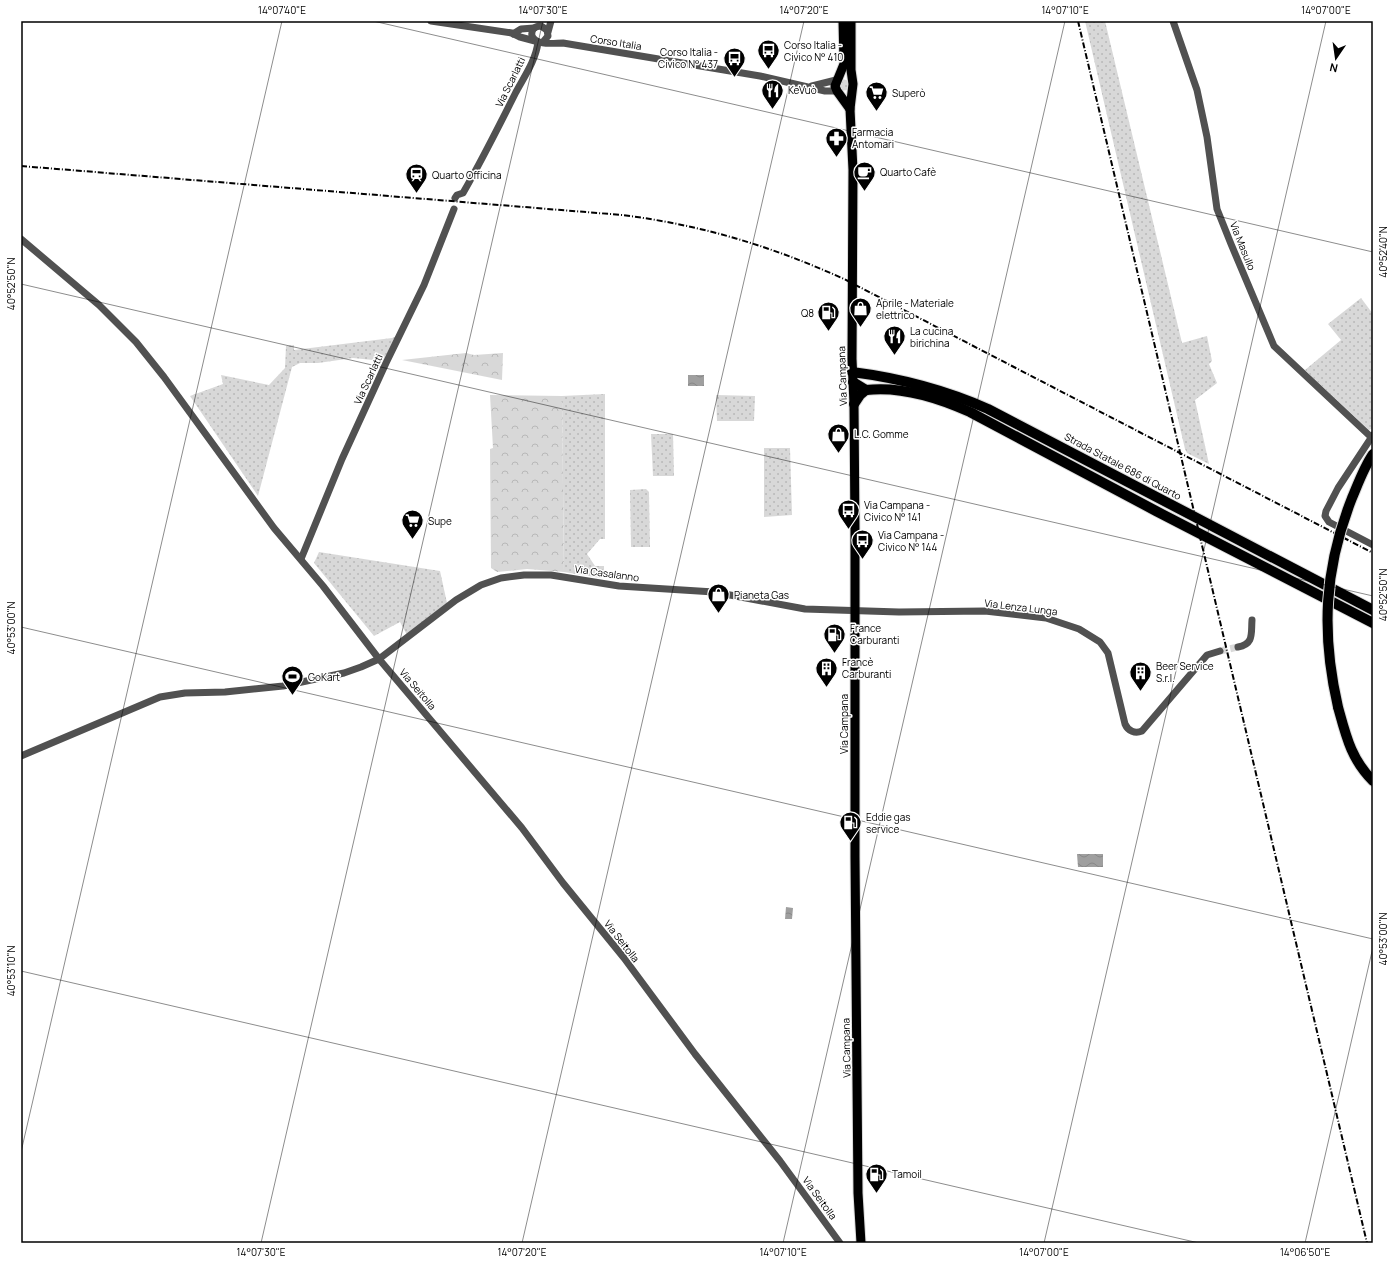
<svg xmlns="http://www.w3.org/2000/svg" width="1394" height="1264" font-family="Manrope,sans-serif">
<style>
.grass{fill:url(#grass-dots)}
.forest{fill:url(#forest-crowns)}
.water{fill:url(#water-waves)}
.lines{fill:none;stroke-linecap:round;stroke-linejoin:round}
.minor-tunnel{stroke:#d9d9d9;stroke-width:7;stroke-dasharray:7 3.5;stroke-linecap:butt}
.major-casing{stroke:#dbdbdb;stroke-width:11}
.highway-casing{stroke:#dbdbdb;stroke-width:12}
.minor{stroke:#515151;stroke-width:7}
.major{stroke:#000;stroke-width:9}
.highway{stroke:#000;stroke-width:10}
.rail{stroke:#000;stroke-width:2;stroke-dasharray:6 2 1 2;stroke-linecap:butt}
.highway-bridge-casing{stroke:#dbdbdb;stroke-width:12;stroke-linecap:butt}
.highway-bridge{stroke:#000;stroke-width:10}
.ticks{fill:none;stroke:#000;stroke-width:1;stroke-opacity:0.45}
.labels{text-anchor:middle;stroke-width:3;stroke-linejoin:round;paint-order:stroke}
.street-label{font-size:10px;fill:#000;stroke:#fff}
.poi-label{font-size:10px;fill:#000;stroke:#fff;text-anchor:start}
.neatline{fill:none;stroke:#000;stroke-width:1.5}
.ticks-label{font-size:10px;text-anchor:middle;fill:#000}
</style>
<defs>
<pattern id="grass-dots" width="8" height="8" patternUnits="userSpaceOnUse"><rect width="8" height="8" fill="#d8d8d8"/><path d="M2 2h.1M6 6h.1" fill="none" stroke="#b8b8b8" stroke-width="1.8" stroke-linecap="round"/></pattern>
<pattern id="forest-crowns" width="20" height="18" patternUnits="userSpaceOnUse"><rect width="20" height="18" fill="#d8d8d8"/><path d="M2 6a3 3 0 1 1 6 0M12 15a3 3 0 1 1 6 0" fill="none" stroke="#b8b8b8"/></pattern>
<pattern id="water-waves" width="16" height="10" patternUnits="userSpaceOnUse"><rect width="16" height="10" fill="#9f9f9f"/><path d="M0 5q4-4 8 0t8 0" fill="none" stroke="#878787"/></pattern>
</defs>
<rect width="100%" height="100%" fill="#fff"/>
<!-- grass -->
<g class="grass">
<path d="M1085,21h20l77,322 25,-7 5,25 -3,3 8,19 -22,17 14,64 -22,-11 -2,-4z"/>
<circle cx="844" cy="85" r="5.5"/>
<path d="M1361,298l12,16v114l-4,2 -64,-60 36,-30 -13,-16z"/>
<path d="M397,336l-14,25 -30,-3 -35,5h-18l-8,4 -34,129 -68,-100 33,-12 -2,-9 48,10 16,-17 1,-22 8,-1v5l98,-12z"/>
<path d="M605,394v145h-5l-13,15 8,12h9v8l-3,4 -37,-6 -2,-176z"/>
<path d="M716,395l39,1 -1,25h-37z"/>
<path d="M651,434h22l1,42h-21z"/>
<path d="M764,448h26l2,67 -28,2z"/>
<path d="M646,489l3,3 1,55h-19l-1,-57z"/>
<path d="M319,552l121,19 7,32 -40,32 -7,-13 -26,14 -60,-73z"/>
</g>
<!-- forest -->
<g class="forest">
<path d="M466,353l8,2 29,-2 -1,27 -100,-20z"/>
<path d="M490,395l72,1 2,176 -37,-3 -30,3 -6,-4 -1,-119 3,-1z"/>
</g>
<!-- water -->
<g class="water">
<rect x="688" y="375" width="16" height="11"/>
<path d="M1077,854h26v13h-25z"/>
<path d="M786,907l7,1 -1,11h-7z"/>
</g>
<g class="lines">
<!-- minor-tunnel -->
<path class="minor-tunnel" d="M1220,651l18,-4"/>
<defs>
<g id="major">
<path d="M843,21l1,43 -9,22 2,5 13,18"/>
<path d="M851,21v49l2,14 -3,25 3,61 -1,189 2,45 1,127v326l3,336 3,50"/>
</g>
<g id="highway">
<path d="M852,372c47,6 93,18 136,37l385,201"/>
<path d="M853,382l13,8"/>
<path d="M866,390c34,-4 73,8 104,22l186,99 217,112"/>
<path d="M854,404l6,-9 6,-5"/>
<path d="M1338,707c8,29 13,52 35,74"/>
</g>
</defs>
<!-- major casing -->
<use href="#major" class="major-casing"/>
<!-- highway casing -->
<use href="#highway" class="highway-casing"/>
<!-- minor -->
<g class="minor">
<path d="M431,21l81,12 8,4 15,4"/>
<path d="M1173,21l24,69 10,47 10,72 14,35 43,102 97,91"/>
<path d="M548,32l3,-11"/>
<path d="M513,34l8,-5 13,-1"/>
<path d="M543,42l5,-6 -1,-6 -6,-4c-7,0 -10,4 -9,10 5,10 21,7 31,7l197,33 65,15h12"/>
<path d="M812,86l24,-6"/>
<path d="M455,198l2,-3 6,-2c19,-33 36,-67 53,-101 8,-15 20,-32 22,-50"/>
<path d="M21,239l78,66 37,37 28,35 110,151 49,58 56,73 143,169 41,55 61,75 71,96 85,107 60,82"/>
<path d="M1373,435l-35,53 -12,23 -1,5 4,6 44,23"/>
<path d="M301,559l41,-100 44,-96 38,-78 30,-76"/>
<path d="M1238,647c16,-3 13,-13 14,-27"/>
<path d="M21,756l139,-59 25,-4 40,-1 58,-6 61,-13 17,-6 18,-8 77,-59 25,-15 20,-7 23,-3h27l68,11 95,6 91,17 94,3 86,-1 61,7 33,11 21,13 8,11 17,71c3,7 10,10 17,7l65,-76 13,-4"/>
</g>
<!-- major -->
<use href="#major" class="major"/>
<!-- highway -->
<use href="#highway" class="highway"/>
<!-- rail -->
<g class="rail">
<path d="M1078,21l289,1222"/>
<path d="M21,166l601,49c80,10 149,31 222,64l529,274"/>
</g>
<defs>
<path id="highway-bridge" d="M1338,707c-17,-74 -14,-138 14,-209 6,-14 12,-31 21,-44"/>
</defs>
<!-- highway-bridge casing -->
<use href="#highway-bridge" class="highway-bridge-casing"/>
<!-- highway-bridge -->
<use href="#highway-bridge" class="highway-bridge"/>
</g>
<!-- ticks -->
<path class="ticks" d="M373,21l1000,231M21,22v-1M21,284l1352,312M21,627l1352,312M21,971l1178,272M21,1152l261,-1131M261,1243l282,-1222M522,1243l282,-1222M783,1243l282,-1222M1044,1243l282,-1222M1305,1243l68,-296"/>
<!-- icons -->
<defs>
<symbol id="bus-pin" viewBox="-11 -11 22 30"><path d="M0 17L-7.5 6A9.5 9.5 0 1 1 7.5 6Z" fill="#000" stroke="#fff"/><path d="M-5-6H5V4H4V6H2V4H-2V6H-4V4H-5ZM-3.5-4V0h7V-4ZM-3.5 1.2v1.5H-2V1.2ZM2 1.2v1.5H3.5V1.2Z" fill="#fff"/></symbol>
<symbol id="restaurant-pin" viewBox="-11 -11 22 30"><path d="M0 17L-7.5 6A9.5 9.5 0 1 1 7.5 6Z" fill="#000" stroke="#fff"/><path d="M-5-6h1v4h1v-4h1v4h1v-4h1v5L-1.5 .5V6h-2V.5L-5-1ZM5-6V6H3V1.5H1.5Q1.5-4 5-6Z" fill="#fff"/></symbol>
<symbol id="supermarket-pin" viewBox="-11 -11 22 30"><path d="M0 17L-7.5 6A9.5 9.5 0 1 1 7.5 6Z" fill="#000" stroke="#fff"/><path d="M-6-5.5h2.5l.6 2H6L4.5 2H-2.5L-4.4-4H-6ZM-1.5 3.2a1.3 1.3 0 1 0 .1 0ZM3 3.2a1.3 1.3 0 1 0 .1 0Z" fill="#fff"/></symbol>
<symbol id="pharmacy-pin" viewBox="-11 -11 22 30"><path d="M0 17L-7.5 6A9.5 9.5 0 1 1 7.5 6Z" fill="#000" stroke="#fff"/><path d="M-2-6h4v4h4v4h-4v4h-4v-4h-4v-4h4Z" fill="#fff"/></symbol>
<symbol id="cafe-pin" viewBox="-11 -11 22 30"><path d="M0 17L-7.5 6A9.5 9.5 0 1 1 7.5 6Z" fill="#000" stroke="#fff"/><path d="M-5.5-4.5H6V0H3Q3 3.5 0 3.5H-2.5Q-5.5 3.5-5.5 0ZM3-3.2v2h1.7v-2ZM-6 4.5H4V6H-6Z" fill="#fff"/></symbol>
<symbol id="station-pin" viewBox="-11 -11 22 30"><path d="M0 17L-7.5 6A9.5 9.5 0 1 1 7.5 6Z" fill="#000" stroke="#fff"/><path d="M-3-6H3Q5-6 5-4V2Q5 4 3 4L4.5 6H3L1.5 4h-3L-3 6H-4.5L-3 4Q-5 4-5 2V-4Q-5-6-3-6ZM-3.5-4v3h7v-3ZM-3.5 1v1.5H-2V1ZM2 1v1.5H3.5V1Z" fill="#fff"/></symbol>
<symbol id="shop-pin" viewBox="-11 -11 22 30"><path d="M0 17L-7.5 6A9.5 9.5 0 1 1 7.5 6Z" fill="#000" stroke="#fff"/><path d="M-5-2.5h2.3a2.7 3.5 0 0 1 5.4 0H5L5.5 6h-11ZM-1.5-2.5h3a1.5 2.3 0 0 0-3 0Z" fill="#fff"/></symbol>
<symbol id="fuel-pin" viewBox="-11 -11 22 30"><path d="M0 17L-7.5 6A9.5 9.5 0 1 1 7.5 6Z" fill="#000" stroke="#fff"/><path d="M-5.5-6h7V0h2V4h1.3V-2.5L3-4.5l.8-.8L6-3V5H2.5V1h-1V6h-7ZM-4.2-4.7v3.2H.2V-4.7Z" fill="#fff"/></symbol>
<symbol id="building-pin" viewBox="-11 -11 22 30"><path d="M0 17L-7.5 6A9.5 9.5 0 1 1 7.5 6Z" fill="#000" stroke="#fff"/><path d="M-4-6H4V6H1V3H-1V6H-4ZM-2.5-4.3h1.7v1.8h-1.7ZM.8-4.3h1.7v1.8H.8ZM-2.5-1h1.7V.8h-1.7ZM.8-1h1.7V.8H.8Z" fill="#fff"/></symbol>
<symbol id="stadium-pin" viewBox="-11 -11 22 30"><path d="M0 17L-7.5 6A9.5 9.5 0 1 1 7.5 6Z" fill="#000" stroke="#fff"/><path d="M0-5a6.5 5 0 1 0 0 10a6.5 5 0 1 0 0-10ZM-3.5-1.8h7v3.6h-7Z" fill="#fff"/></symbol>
</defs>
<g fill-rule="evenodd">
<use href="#bus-pin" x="756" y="38" width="25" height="34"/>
<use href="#bus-pin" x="722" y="46" width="25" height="34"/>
<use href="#restaurant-pin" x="760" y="78" width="25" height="34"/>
<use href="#supermarket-pin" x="864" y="80" width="25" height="34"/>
<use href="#pharmacy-pin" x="824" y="126" width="25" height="34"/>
<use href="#cafe-pin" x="852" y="160" width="25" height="34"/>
<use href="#station-pin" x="404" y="162" width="25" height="34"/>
<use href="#shop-pin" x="848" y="296" width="25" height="34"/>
<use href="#fuel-pin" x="816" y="300" width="25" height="34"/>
<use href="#restaurant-pin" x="882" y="324" width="25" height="34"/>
<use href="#shop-pin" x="826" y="422" width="25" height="34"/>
<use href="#bus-pin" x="836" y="498" width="25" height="34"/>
<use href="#supermarket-pin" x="400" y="508" width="25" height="34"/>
<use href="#bus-pin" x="850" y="528" width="25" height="34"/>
<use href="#shop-pin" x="706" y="582" width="25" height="34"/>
<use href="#fuel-pin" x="822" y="622" width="25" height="34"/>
<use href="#building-pin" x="814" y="656" width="25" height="34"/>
<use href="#building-pin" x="1128" y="660" width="25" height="34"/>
<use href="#stadium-pin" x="280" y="664" width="25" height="34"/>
<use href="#fuel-pin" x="838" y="810" width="25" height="34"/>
<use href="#fuel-pin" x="864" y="1162" width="25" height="34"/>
</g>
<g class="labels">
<!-- street labels -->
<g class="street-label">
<text transform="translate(616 42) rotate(9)" y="4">Corso Italia</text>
<text transform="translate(510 82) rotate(-64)" y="4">Via Scarlatti</text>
<text transform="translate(1243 246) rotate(68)" y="4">Via Masullo</text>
<text transform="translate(842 376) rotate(-92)" y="4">Via Campana</text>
<text transform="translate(368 379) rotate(-65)" y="4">Via Scarlatti</text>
<text transform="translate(1123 466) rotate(28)" y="4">Strada Statale 686 di Quarto</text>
<text transform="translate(607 573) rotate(8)" y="4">Via Casalanno</text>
<text transform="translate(1021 607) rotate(7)" y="4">Via Lenza Lunga</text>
<text transform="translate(418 689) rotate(50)" y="4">Via Seitolla</text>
<text transform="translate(844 724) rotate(-90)" y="4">Via Campana</text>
<text transform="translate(622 941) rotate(52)" y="4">Via Seitolla</text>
<text transform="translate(846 1048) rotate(-91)" y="4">Via Campana</text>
<text transform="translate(820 1198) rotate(54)" y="4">Via Seitolla</text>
</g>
<!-- poi labels -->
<g class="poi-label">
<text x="784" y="49">Corso Italia -<tspan x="784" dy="12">Civico N° 410</tspan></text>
<text x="718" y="56" text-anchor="end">Corso Italia -<tspan x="718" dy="12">Civico N° 437</tspan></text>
<text x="788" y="94">KeVuò</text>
<text x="892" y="97">Superò</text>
<text x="852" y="136">Farmacia<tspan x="852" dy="12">Antomari</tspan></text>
<text x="880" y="176">Quarto Cafè</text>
<text x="432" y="179">Quarto Officina</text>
<text x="876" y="307">Aprile - Materiale<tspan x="876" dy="12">elettrico</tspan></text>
<text x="814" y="317" text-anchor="end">Q8</text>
<text x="910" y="335">La cucina<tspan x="910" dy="12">birichina</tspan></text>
<text x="854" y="438">L.C. Gomme</text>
<text x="864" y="509">Via Campana -<tspan x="864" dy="12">Civico N° 141</tspan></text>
<text x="428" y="525">Supe</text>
<text x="878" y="539">Via Campana -<tspan x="878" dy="12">Civico N° 144</tspan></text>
<text x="734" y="599">Pianeta Gas</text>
<text x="850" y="632">France<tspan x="850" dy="12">Carburanti</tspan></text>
<text x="842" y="666">Francè<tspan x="842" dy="12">Carburanti</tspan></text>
<text x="1156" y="670">Beer Service<tspan x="1156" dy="12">S.r.l.</tspan></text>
<text x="308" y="681">GoKart</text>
<text x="866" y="821">Eddie gas<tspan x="866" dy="12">service</tspan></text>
<text x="892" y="1178">Tamoil</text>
</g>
</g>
<!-- border -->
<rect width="1394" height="1264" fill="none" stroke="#ffffff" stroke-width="44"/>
<!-- north arrow -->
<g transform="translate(1336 58) rotate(193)" stroke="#ffffff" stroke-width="3" paint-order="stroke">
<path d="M0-3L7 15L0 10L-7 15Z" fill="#000000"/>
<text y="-6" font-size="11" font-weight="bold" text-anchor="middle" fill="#000000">N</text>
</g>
<rect x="22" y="22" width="1350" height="1220" class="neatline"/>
<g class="ticks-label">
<text x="282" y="14">14°07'40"E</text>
<text x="543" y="14">14°07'30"E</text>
<text x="804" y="14">14°07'20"E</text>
<text x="1065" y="14">14°07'10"E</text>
<text x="1326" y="14">14°07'00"E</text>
<text transform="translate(1383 252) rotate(-90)" y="4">40°52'40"N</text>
<text transform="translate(11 284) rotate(-90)" y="4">40°52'50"N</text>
<text transform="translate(1383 595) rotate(-90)" y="4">40°52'50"N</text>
<text transform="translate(11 628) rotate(-90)" y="4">40°53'00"N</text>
<text transform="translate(1383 939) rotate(-90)" y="4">40°53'00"N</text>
<text transform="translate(11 971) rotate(-90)" y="4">40°53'10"N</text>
<text x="261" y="1256">14°07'30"E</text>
<text x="522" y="1256">14°07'20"E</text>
<text x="783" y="1256">14°07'10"E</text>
<text x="1044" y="1256">14°07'00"E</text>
<text x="1305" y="1256">14°06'50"E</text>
</g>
</svg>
